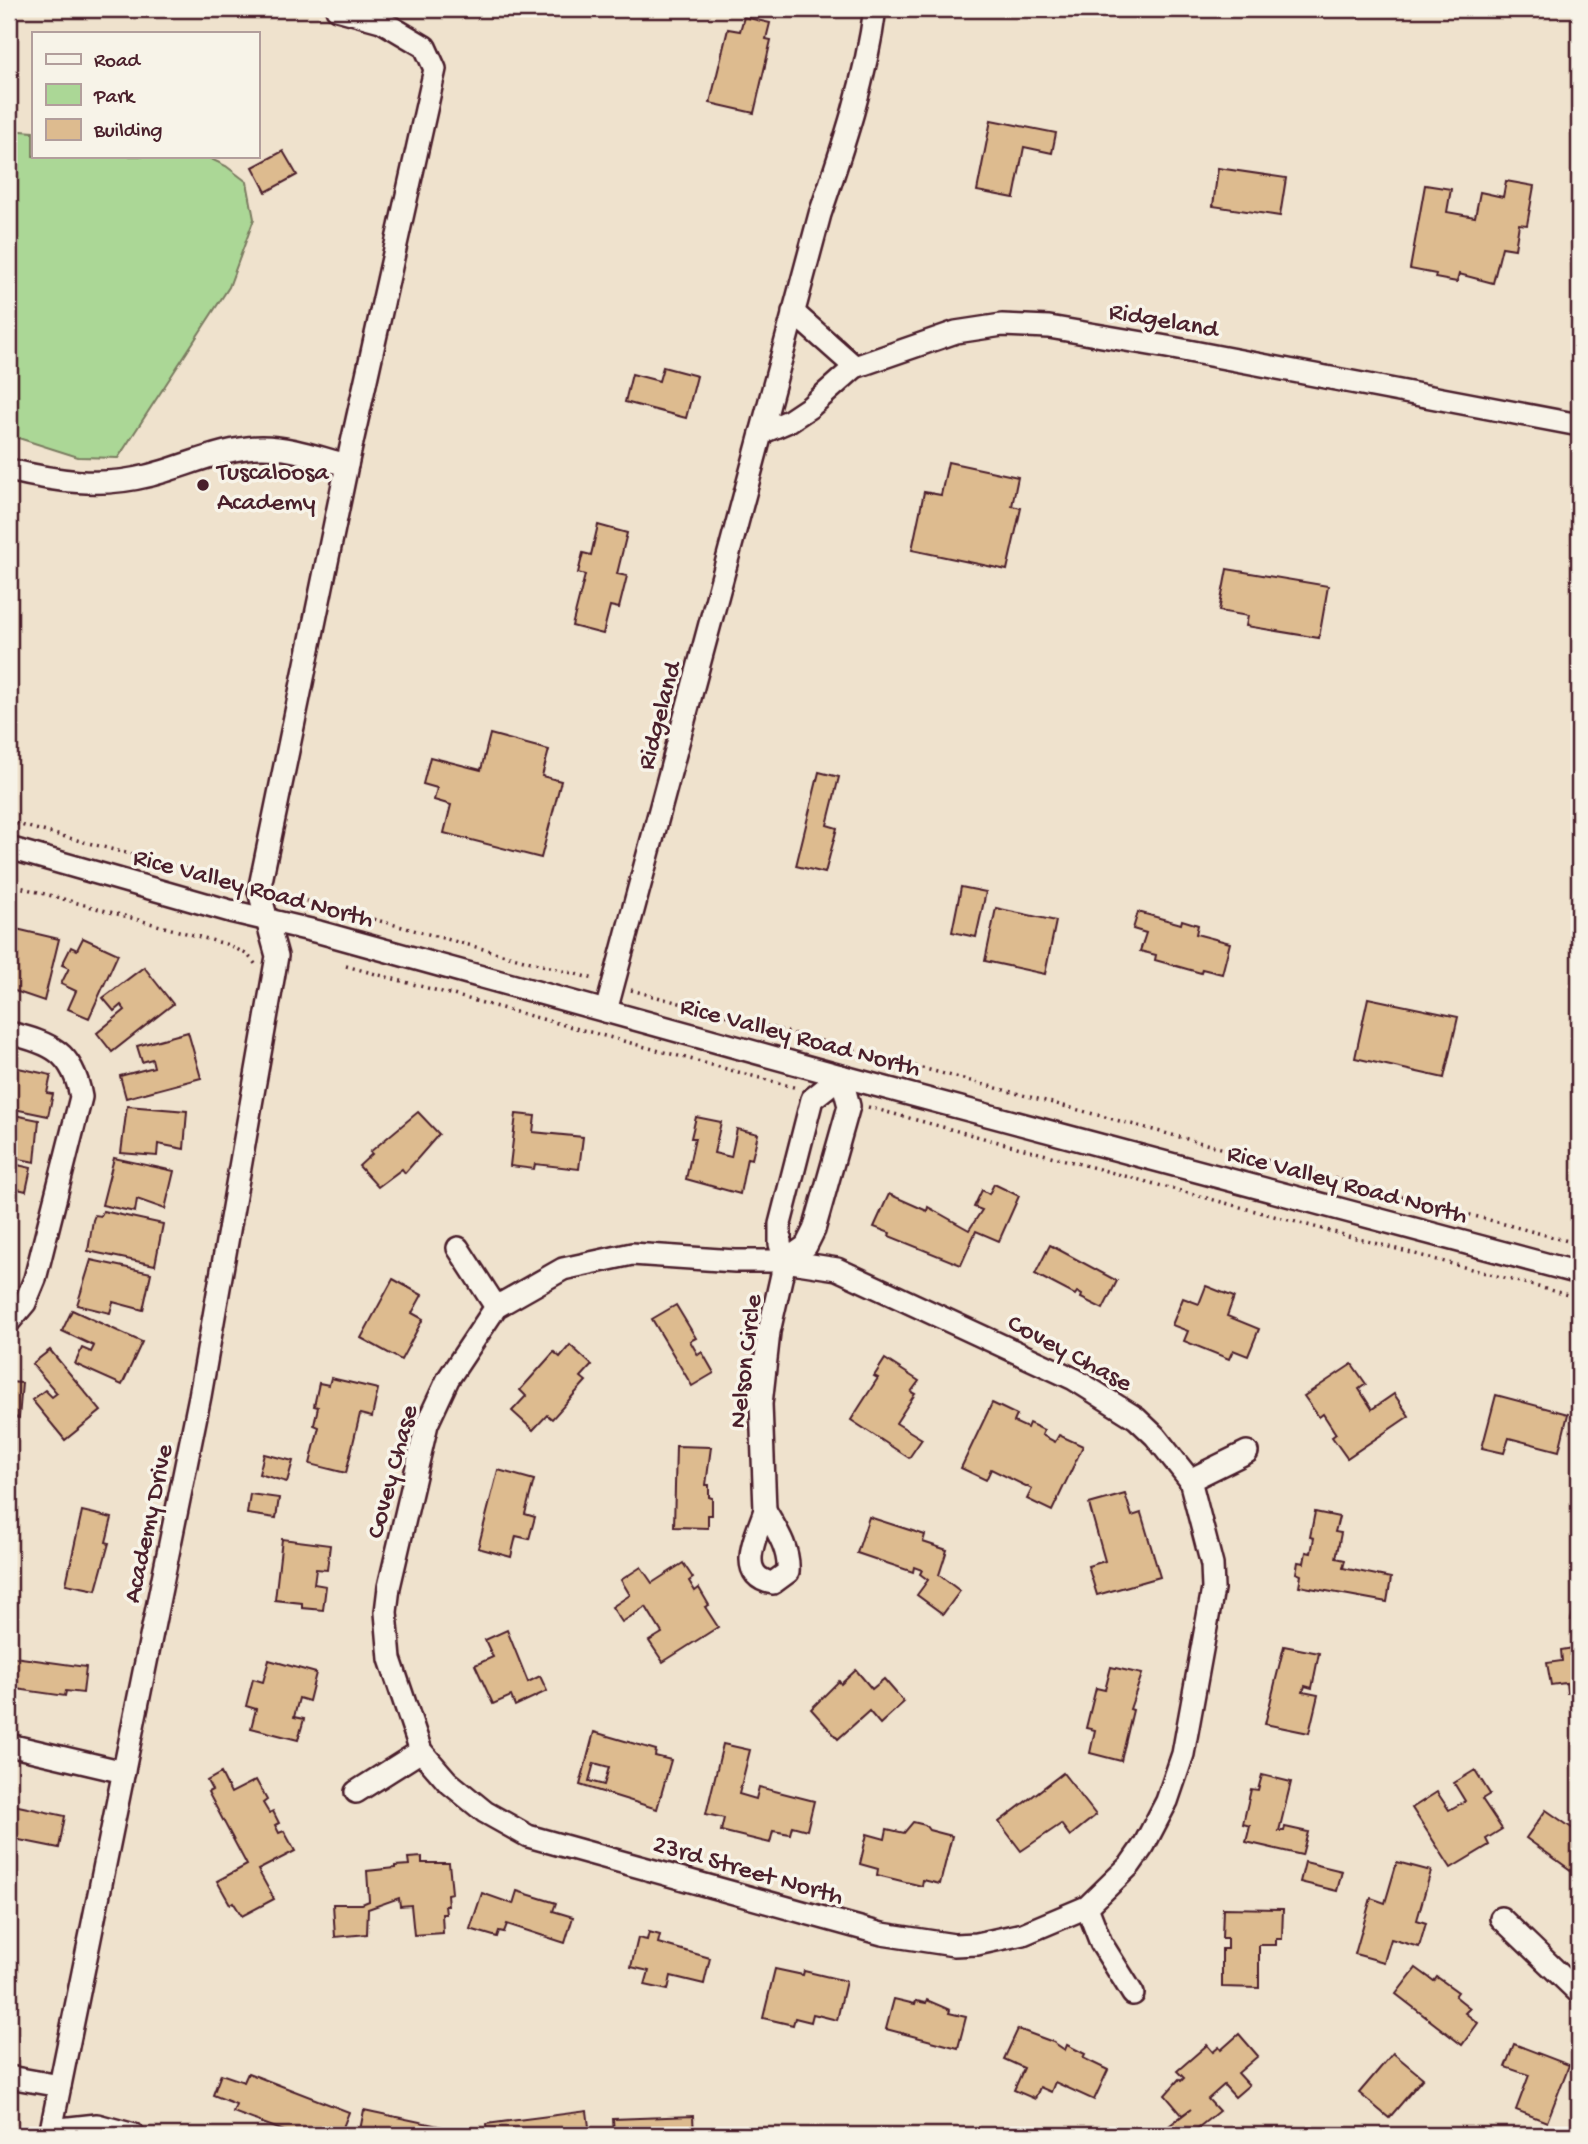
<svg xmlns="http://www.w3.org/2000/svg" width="1588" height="2144" font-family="'Gochi Hand',sans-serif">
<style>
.green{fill:#abd796;stroke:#7a7b60;stroke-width:2}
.building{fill:#ddbb8f;stroke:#4a1f2b;stroke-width:2;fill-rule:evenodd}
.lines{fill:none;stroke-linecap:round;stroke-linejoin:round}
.minor-casing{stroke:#4a1f2b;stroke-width:26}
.path{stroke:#4a1f2b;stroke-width:3.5;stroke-dasharray:2 5;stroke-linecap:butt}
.minor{stroke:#f7f3e8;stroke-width:21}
.poi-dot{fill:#4a1f2b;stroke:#f7f3e8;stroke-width:2.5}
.labels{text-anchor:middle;stroke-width:7;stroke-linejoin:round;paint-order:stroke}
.street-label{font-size:26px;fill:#4a1f2b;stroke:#f7f3e8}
.poi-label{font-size:26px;fill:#4a1f2b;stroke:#f7f3e8;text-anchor:start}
</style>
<rect width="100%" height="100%" fill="#efe2cd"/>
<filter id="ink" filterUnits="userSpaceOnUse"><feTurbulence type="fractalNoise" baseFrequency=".0143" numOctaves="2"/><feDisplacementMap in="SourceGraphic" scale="14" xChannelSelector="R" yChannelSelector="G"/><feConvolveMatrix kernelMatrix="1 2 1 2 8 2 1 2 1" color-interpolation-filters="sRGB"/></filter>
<g filter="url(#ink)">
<!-- green -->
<path class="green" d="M9,130l24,2v24h172l21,10 21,16 7,37 -25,68 -111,171 -40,-1 -69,-22z"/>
<!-- building -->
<g class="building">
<path d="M744,17l26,6 -4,16 5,1 -17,73 -44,-10 18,-74 12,2z"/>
<path d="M991,120l65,13 -4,20 -28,-6 -10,51 -37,-7z"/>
<path d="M283,151l14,24 -31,17 -13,-25z"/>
<path d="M1218,168l68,10 -6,38 -67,-10z"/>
<path d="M1506,181l28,5 -7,39 -8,-1 -4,25 -13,-2 -9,36 -34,-9 -2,8 -22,-4 1,-4 -26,-5 15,-84 26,4 -4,23 28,5 5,-25 23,5z"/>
<path d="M663,367l34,9 -11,42 -61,-16 7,-28 27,7z"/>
<path d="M948,462l70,15 -6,29 9,2 -14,62 -95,-20 12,-58 17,3z"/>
<path d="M598,525l29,8 -10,41 10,2 -8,32 -9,-2 -7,28 -31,-8 13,-51 -7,-2 5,-20 8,2z"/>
<path d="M1227,569l101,17 -9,52 -73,-12 2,-10 -29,-5z"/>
<path d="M490,734l59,16 -7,26 19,5 -20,77 -97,-25 7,-28 -17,-5 3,-12 -14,-4 7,-27 51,13z"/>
<path d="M819,772l20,5 -12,48 10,3 -12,45 -29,-7z"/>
<path d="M961,887l25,5 -10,45 -24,-5z"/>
<path d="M996,908l60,13 -11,53 -60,-13z"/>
<path d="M1138,912l43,12 1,-4 16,5 -2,9 34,9 -8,31 -20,-5 -1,4 -46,-13 1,-5 -16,-4 6,-18 -13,-4z"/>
<path d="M12,928l47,11 -15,62 -35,-12v-48z"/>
<path d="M83,938l35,16 -29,64 -21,-9 8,-18 -15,-7 8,-16 -7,-3 9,-18 6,3z"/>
<path d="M144,967l29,37 -61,48 -15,-19 28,-23 -4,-5 -7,6 -11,-13z"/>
<path d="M1368,998l90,19 -14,61 -89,-20z"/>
<path d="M188,1032l13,46 -75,20 -6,-22 34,-9 -2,-8 -10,3 -5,-16z"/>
<path d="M9,1066l42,9 -4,18 6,1 -5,22 -39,-8z"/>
<path d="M127,1106l60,5 -3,38 -26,-5 -1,12 -36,-3z"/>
<path d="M418,1112l21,22 -34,39 -3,-4 -24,18 -19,-21 13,-12 -2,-2z"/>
<path d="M9,1114l30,6 -4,42 -26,-5z"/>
<path d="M516,1114l19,2 -2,16 50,5 -4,32 -44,-5 -1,5 -24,-3z"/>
<path d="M696,1117l25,5 -7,31 17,4 6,-28 21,5 -6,25 -5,-1 -7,36 -54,-15 9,-41h-4z"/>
<path d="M114,1158l60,13 -9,38 -28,-10 -2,13 -33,-7z"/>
<path d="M9,1163l22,5 -5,23 -17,-4z"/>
<path d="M994,1184l25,12 -20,45 -23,-10 -15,34 -72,-29 1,-3 -16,-6 15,-33 38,17 1,-4 41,23 13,-20 -8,-3 8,-17 7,4z"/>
<path d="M103,1211l60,13 -8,41 -67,-14 5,-31 2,-5 6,1z"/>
<path d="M1050,1245l67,36 -14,28 -22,-11 1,-3 -5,-3 -2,3 -40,-21z"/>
<path d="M91,1260l60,13 -8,37 -30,-8 -3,11 -33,-8z"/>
<path d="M393,1279l29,16 -10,18 11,6 -22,41 -40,-22z"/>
<path d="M1206,1286l28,11 -7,19 32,13 -11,27 -15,-6 -4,9 -45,-18 4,-10 -16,-6 11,-27 16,6z"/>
<path d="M676,1305l20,33 -6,3 8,14 4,-3 12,21 -22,13 -40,-67z"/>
<path d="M72,1310l70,32 -20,43 -47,-21 7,-16 9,4 3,-6 -32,-15z"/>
<path d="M570,1345l22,20 -11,12 5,4 -34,38 -5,-4 -14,15 -21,-19 14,-15 -6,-6 34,-38 6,5z"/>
<path d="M50,1350l51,61 -36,29 -33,-40 13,-10 7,7 5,-4 -25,-29z"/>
<path d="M885,1359l34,22 -8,11 4,2 -19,29 26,16 -13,19 -58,-38 27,-42 -4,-2z"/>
<path d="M1352,1364l14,20 -7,5 13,20 22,-15 15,22 -62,42 -15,-21 4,-3 -13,-20 -4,3 -15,-21z"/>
<path d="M331,1378l47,11 -6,28 -12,-3 -14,59 -36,-9 9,-37 -5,-2 4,-18 -4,-1 5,-23 10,2z"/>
<path d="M9,1382l13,1 -3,35 -5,-1v33h-5z"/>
<path d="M1496,1395l72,19 -9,37 -50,-13 -5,15 -22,-5z"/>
<path d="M992,1403l25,12 -3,7 13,6 2,-5 15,7 -2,5 13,7 4,-7 24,11 -31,65 -25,-12 5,-10 -41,-20 -5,11 -25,-12z"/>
<path d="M676,1446l35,1 -5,38h3v12l3,1v17h-4v13l-34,-1z"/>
<path d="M264,1454l29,7 -6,21 -28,-8z"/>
<path d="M498,1470l36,10 -9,34 10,3 -6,22 -13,-3 -5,21 -33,-9z"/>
<path d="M250,1494l29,4 -3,20 -29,-4z"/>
<path d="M1125,1494l7,22 9,-3 19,64 -63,18 -9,-29 17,-5 -16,-57z"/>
<path d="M82,1511l30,7 -6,24 3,1 -13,47 -30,-6z"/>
<path d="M1315,1512l24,5 -4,15 6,1 -5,25 9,2 -2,8 48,10 -4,24 -88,-16 2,-11 -5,-2 2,-11 6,1 2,-11 5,1 3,-15 -4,-1z"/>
<path d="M869,1517l56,18 -2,7 24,8 -8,25 21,16 -17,23 -26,-19 11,-15 -8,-6 2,-4 -8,-3 -1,5 -56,-19z"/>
<path d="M282,1539l48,6 -3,25 -11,-1 -2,15 12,2 -3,24 -21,-2v-5l-27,-3z"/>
<path d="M683,1563l10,15 -4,3 6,10 4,-3 10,17 -4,2 13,20 -55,35 -14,-21 13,-8 -16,-26 -24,15 -10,-15 18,-12 -9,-15 20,-13 11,16z"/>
<path d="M1579,1589v33l-8,-2z"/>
<path d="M507,1630l21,52 12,-6 7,15 -32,15 -4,-10 -18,8 -18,-39 18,-8 -8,-17z"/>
<path d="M1284,1646l35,7 -7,35 -7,-2 -2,6 15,3 -9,38 -44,-9z"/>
<path d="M1579,1647v45l-12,1 -1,-10 -15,2 -4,-22 15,-2 -1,-11z"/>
<path d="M14,1657l72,10 -3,26 -17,-2 -1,5 -56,-8z"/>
<path d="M269,1660l47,13 -7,28 -10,-3 -5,19 10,2 -6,21 -47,-12 5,-19 -10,-3 7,-27 10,3z"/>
<path d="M1111,1667l31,7 -12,35 3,1 -12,51 -31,-8 5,-23 -9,-2 10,-40 9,2z"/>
<path d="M856,1670l16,19 12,-10 20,23 -24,22 -11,-13 -31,28 -27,-30 28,-28 2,3z"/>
<path d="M594,1732l62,18 -1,6 16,4 -14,49 -77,-24zM594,1763l15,4 -5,18 -15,-4z"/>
<path d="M723,1744l27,6 -11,44 17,5 3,-12 55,14 -7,29 -15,-4 -2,8 -17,-3 -3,12 -49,-12 3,-13 -18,-4z"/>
<path d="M1475,1770l15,24 -8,5 20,30 -16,10 3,6 -38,23 -39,-60 25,-16 12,18 16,-9 -11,-18z"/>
<path d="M221,1773l10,20 25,-13 11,20 -4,3 6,10 4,-2 6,12 -4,2 4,8 5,-2 11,20 -37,19 16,29 -32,17 -9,-14 -3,2 -13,-23 30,-16 -39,-73 4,-2 -5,-9z"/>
<path d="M1063,1773l33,42 -26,21 -9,-12 -40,27 -22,-29z"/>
<path d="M1262,1775l29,7 -12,49h5l1,-4 23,5 -6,23 -56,-13 4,-16 -7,-2 8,-35 7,1z"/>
<path d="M9,1804l56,12 -6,32 -50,-10z"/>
<path d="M1546,1810l33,23v43l-53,-38z"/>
<path d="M913,1822l12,3 4,5 23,6 -12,48 -17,-4 -1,6 -45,-11 1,-6 -18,-5 7,-30 18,5 2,-10 17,4z"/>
<path d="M422,1857v6h27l3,30 -5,1 1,12h-3l1,8h-4l1,19 -29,2 -3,-30 -11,1 -1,-8 -31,11 -1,25 -32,3 -2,-33h29l7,-3 -2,-30 28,-3v-2l14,-1 -1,-7z"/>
<path d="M1305,1862l37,9 -5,20 -37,-9z"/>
<path d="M1397,1862l34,9 -14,49 9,3 -7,24 -28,-8 -7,23 -29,-8 16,-56 14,5z"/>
<path d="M517,1891l39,12 -3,8 20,6 -8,26 -58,-19 -3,8 -5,-1 -2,6 -27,-8 12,-36 31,11z"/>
<path d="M1223,1908l60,1 -1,30h-6v6h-17v43l-37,-1v-38h5v-11h-5z"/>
<path d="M649,1932l11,3 -2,8 52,15 -6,26 -33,-8 -3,14 -23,-5 4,-14 -18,-4 7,-29 9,2z"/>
<path d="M1416,1968l18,13 3,-4 21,15 -3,4 15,12 -5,5 13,10 -16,22 -66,-51z"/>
<path d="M775,1969l28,6 1,-4 42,10 -9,39 -24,-6 -2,8 -16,-4 -2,7 -30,-7z"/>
<path d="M894,1999l21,5 1,-3 10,2 1,-3 23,10 -1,3 17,4 -8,31 -72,-19z"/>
<path d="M1018,2029l35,13 12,8 2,-5 18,9 -2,4 25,12 -14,30 -39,-18 -4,10 -11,-5 -5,12 -21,-9 10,-22 -20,-9z"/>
<path d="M1239,2034l19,22 -20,17 11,12 -14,12 -11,-12 -16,14 11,12 -30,24h-32l34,-26 -9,6 -17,-20 14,-16 2,2 3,-3 -7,-7 30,-26 6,7 6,-5 2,3z"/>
<path d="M1514,2044l55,21 -22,57 -31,-12 13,-35 -24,-8z"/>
<path d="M1393,2053l30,25 -34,40 -30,-25z"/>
<path d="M248,2073l101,39 -9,23h-45l-62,-23 3,-8 -23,-9 8,-21 23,8z"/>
<path d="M364,2110l112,24 -1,1h-116z"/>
<path d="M587,2111l3,24h-103l-1,-11z"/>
<path d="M693,2116l1,19h-80l-1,-16z"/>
</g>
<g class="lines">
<defs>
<g id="minor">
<path d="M793,312l62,55"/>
<path d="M761,433l28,-12 21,-14 45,-40 101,-35 46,-7 47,2 118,20 412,78"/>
<path d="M9,470c46,11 91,18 138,6 37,-9 77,-29 115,-29 29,0 57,11 85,18"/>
<path d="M9,848l221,63 89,21 522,144 738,197"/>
<path d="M606,1011l214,-797c23,-67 46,-135 55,-205"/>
<path d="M9,1033c42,10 64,19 72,64l-46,182 -10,24 -16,19"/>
<path d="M458,1248l38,59"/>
<path d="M632,1254l103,7h50l52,8 237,110 62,39 19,18 35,44 22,85 1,24 -30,165 -16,47 -23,44 -14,20 -43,42 -64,27 -46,10 -23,1 -72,-11 -354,-98 -43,-24 -38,-31 -26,-30 -31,-92 -4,-47 3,-25 38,-163 21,-45 48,-72 67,-38z"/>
<path d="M1190,1480l57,-28"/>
<path d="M765,1510l-4,-106 8,-72 16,-71 -5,-17v-20l32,-125 29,-23 8,30 -35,124 -8,16 -21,15"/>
<path d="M765,1510c11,19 25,39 23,62l-15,11c-39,-7 -16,-48 -8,-73z"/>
<path d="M9,1745l115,27"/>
<path d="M356,1792l65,-41"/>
<path d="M1087,1907l14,36 32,51"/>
<path d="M1501,1918l78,75"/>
<path d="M9,2077l51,9"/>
<path d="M51,2130l46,-5 37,10"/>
<path d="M50,2135l150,-739 77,-440 -18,-65 88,-426 88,-396 -10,-22 -44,-26 -44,-12"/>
</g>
</defs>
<!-- minor casing -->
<use href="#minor" class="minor-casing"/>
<!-- path -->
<g class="path">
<path d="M9,822l211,56"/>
<path d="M9,884l220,61 19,10 8,10"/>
<path d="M299,899l295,80"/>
<path d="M346,966l451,122"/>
<path d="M631,990l948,254"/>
<path d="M868,1107l711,191"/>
</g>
<!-- minor -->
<use href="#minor" class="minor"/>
</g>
</g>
<!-- markers -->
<circle class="poi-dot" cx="203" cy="485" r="7"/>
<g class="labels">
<!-- street labels -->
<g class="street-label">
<text transform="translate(1164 318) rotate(10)" y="9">Ridgeland</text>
<text transform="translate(657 715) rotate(-75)" y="9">Ridgeland</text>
<text transform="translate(254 886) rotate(15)" y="9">Rice Valley Road North</text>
<text transform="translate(801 1035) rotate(15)" y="9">Rice Valley Road North</text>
<text transform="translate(1348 1182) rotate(15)" y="9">Rice Valley Road North</text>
<text transform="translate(1071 1351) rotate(28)" y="9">Covey Chase</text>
<text transform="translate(743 1361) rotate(-83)" y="9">Nelson Circle</text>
<text transform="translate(390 1471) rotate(-75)" y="9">Covey Chase</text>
<text transform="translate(146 1523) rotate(-78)" y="9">Academy Drive</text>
<text transform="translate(749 1868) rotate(16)" y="9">23rd Street North</text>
</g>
<!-- poi labels -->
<g class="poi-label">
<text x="217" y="479">Tuscaloosa<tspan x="217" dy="30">Academy</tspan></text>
</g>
</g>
<!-- margin -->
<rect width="1588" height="2144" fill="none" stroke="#f7f3e8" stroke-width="35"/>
<rect x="18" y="18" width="1553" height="2109" fill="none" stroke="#4a1f2b" stroke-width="2.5" filter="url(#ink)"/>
<!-- legend -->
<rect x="32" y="32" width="228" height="126" fill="#f7f3e8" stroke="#b29e9c" stroke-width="2"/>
<rect x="46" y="54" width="35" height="10" fill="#f7f3e8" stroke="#b29e9c" stroke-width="2"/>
<text x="94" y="66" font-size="21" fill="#4a1f2b">Road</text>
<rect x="46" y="84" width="35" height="21" fill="#abd796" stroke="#b29e9c" stroke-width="2"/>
<text x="94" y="102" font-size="21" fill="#4a1f2b">Park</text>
<rect x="46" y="119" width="35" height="21" fill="#ddbb8f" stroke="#b29e9c" stroke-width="2"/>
<text x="94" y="136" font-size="21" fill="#4a1f2b">Building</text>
</svg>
